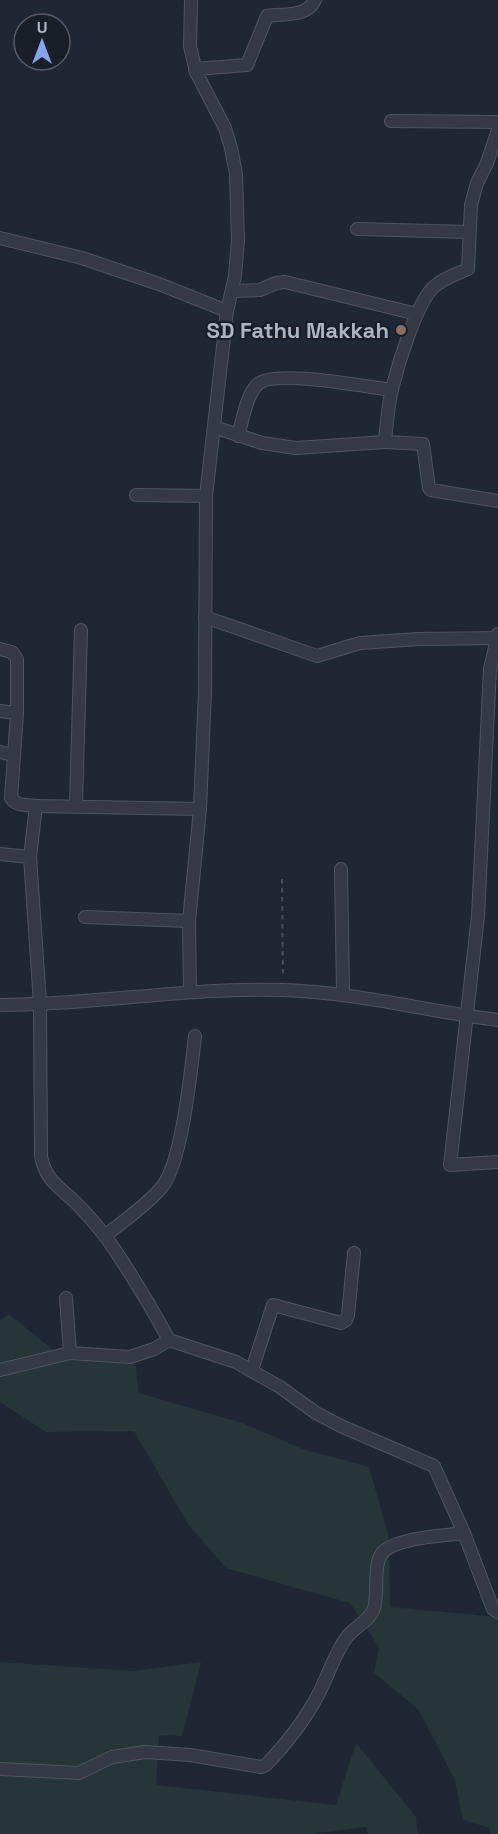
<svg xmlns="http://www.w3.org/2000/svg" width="498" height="1834" font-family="'Space Grotesk',sans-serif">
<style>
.green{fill:#253538}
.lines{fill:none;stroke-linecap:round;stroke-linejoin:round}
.street-casing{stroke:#4e5460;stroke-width:14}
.path{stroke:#425155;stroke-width:2;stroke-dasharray:4.5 4.5;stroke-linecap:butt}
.street{stroke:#343945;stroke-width:12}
.education-dot{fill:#8d6e63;stroke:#191e29;stroke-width:2}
.labels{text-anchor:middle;stroke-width:4.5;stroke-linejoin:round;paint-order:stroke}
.poi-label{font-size:22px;font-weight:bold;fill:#aeb4c2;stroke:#191e29;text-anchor:end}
</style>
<rect width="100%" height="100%" fill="#202734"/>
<!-- green -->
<g class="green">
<path d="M9,1314l50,41 76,5 4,33 103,30 61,26 66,18 20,70 1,70 108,10v217h-8v-6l-27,-8 -8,-39 -36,-71 -45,-37 5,-26 -29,-44 -124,-35 -38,-44 -54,-93 -88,1 -46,-30v-81z"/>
<path d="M0,1662l133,9 68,-9 -19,74 -23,-1 -3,50 180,20 20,-62 60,74 2,17h-50l-2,-7 -56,7h-310z"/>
</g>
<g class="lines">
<defs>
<g id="street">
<path d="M195,69l52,-4 20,-49c17,-3 39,2 48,-16"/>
<path d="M391,121l107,1"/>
<path d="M498,130l-11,33 -10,20 -6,22 -3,64c-11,5 -24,9 -33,17 -18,14 -37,79 -43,103 -4,16 -5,34 -7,51l1,2 37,2 6,44 2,2 67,11"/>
<path d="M357,229l112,3"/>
<path d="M0,238l82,20 77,26 68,27"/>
<path d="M232,291l28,-1 16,-7 9,-1 132,32"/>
<path d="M214,427l48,16 34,5 89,-6"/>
<path d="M238,436c5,-16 8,-41 20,-52 17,-15 108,3 134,6"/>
<path d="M136,495l70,1"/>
<path d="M205,617l112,39 43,-13 59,-4 79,-1"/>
<path d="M498,634l-8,35 -12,247 -28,249 48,-3"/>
<path d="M0,649l12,3 5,7v54l-6,85c5,8 15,7 25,8l-6,51"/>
<path d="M0,711l17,2"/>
<path d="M0,752l14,3"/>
<path d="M36,806l164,3"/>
<path d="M76,806l5,-176"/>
<path d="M0,854l30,3 10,146 1,153c5,27 20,31 38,50 9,9 19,21 27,31 23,33 44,68 63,103l67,22 44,25 36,26 27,14 91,39 30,67 29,76 5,3"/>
<path d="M341,869l2,125"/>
<path d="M85,917l104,4"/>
<path d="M190,992l-1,-71 11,-112 5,-118 1,-195 21,-185 8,-35 3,-36 -2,-66 -5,-26 -6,-20 -29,-56 -6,-26 1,-46"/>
<path d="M0,1005c94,0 188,-18 282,-15 73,2 144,21 216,30"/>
<path d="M105,1236c18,-15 41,-30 56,-48 21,-23 30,-118 34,-152"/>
<path d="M66,1298l4,55"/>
<path d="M0,1370l70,-17 60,4 24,-8 15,-9"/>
<path d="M252,1370l21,-65 68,18 5,-3 2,-5 6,-62"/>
<path d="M0,1769l79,4 33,-16 33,-5 45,3 71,12 5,-2c19,-20 39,-45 52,-70 10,-19 16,-40 28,-57 8,-11 24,-17 28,-30 5,-16 -2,-47 10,-57 17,-14 59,-15 80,-18"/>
</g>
</defs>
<!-- street casing -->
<use href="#street" class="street-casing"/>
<!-- path -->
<path class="path" d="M282,879l1,99"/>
<!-- street -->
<use href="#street" class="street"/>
</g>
<!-- markers -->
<circle class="education-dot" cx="401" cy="330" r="6"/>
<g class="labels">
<!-- poi labels -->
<g class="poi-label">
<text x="389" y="338">SD Fathu Makkah</text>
</g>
</g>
<!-- north arrow -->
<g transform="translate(42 42)"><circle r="28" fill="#191e29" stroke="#555a66" stroke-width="1.5"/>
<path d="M0-4.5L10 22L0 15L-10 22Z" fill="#84a4f0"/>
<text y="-9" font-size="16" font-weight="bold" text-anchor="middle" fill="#aeb4c2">U</text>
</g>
</svg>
